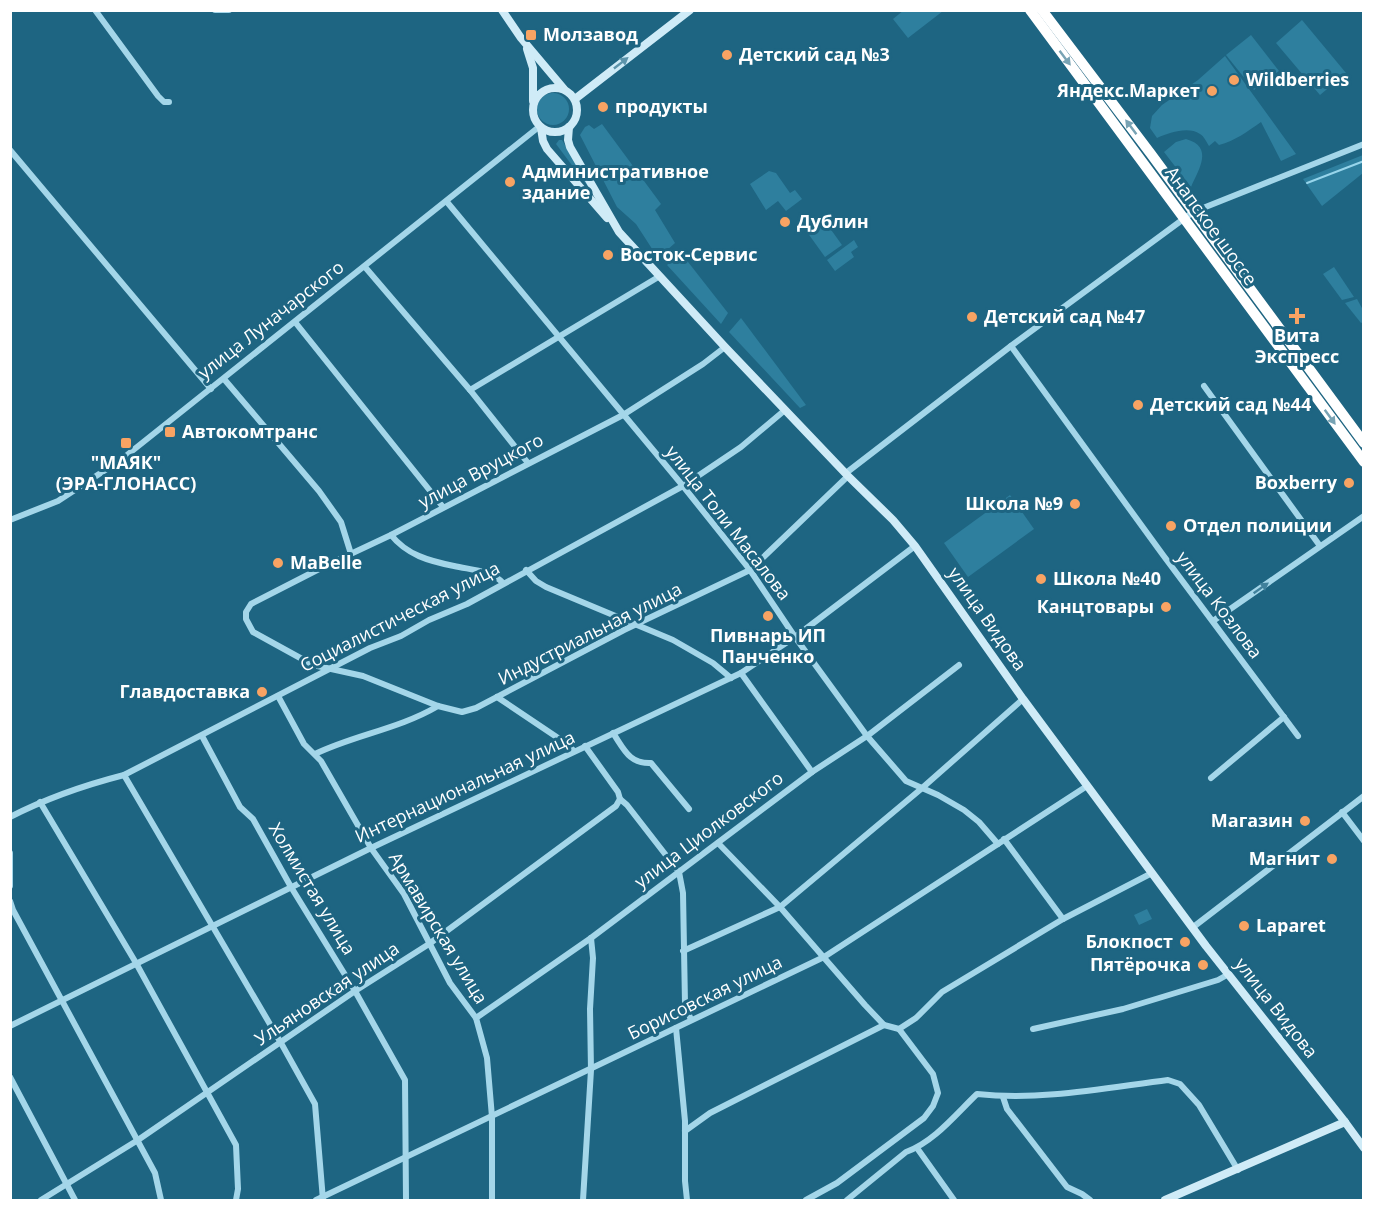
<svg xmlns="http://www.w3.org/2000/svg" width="1374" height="1211" font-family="'Open Sans',sans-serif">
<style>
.green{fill:#2e7f9e}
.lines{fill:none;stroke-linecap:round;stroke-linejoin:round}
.stream{stroke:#97d5eb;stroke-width:2}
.street{stroke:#a4d6e9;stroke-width:6}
.secondary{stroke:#cfebf7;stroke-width:8}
.highway{stroke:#fff;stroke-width:10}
.oneway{fill:#78a3b4}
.oneway2{fill:#5c94ab}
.oneway3{fill:#40819c}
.poi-dot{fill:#f8a363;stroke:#1e6582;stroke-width:2}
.labels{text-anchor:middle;stroke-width:6;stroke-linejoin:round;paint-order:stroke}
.poi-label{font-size:18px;font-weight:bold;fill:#fff;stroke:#1e6582;text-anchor:start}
.street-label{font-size:18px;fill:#fff;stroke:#1e6582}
</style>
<rect width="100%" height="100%" fill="#1e6582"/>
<!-- green -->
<g class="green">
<path d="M904,10h39v1l-35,27 -15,-19z"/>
<path d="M1302,20l44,53 -26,22 -44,-52z"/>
<path d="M1251,35l28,36 -25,19 -28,-35z"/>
<path d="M1225,56l71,98 -15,7 -20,-39c-13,9 -26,19 -42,23l-4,-4 -6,5c-2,-3 -5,-10 -9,-12 -12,-8 -31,-1 -43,4l-7,-10 2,-12 10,-11 36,-25z"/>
<circle cx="553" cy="109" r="16"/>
<path d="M602,124l59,80 -6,6 20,33 -17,15 -22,-34 -19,-17 -37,-72 5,-8 4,-2 5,4z"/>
<path d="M1186,139c28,8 13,30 5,48l-27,-35 12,-10z"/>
<path d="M559,140h3l36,60 -42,-56z"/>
<path d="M1363,155v18l-41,33 -19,-27z"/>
<path d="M769,171l7,2 14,20 5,-3 7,9 -16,12 -8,-10 -12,9 -16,-26z"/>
<path d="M824,220l18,25 -17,12 -18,-25z"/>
<path d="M854,240l4,7 -7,5 3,5 -19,14 -8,-11z"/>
<path d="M681,253l47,60 -7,11 -54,-59z"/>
<path d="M1334,267l20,30 -12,3 -19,-26z"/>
<path d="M1357,299l6,11v12l-2,1 -16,-20z"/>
<path d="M741,318l65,87 -6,3 -71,-76z"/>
<path d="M1010,495l24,34 -66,48 -24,-34z"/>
<path d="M1147,909l5,10 -13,6 -5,-10z"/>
</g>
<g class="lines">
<!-- stream -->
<path class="stream" d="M1307,183l57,-22"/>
<!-- street -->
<g class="street">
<path d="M95,10l63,86 6,6h5"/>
<path d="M215,10h14"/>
<path d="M10,150l201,239"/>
<path d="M447,202l236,284 67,84 45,67 72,99 39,45 32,14 26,15 15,12 19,22"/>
<path d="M365,267l105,123 58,73"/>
<path d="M295,322l148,185"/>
<path d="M1011,346l152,209 135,181"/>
<path d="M725,347l-22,17 -80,51 -232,120 -66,31 -74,38 -5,8v7l7,13 60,33 50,11 75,30 24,6 14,-4 148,-78 126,-60 98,-94"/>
<path d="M224,379l95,112 22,31 10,32"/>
<path d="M1204,386l116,160"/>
<path d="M470,390l190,-114"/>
<path d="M846,473l165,-127 182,-134 171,-68"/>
<path d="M10,520l48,-19 64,-42 418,-333"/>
<path d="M391,535c16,20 38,26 63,31 17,4 37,4 49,17"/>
<path d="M526,570l10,11 10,6 127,53 40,23 18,15"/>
<path d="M1213,621l151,-105"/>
<path d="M741,673l71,99"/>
<path d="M278,696l26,48 17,17 50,87 33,46 46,89 26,35 11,40 5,59v83"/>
<path d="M497,697l70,47 7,7"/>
<path d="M613,733c11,16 16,31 38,30l38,46"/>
<path d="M202,736l38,71 13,12 38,68 64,104 50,89 1,120"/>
<path d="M585,746l33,46 2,7 7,6 52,67 4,21 2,111 6,16"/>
<path d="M315,754c39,-19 84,-25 123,-48"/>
<path d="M124,775l157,268 34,61 8,96"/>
<path d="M1211,778l73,-61"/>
<path d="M40,802l96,161 100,182 2,44 -2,11"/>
<path d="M1342,812l22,29"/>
<path d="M10,817c37,-19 75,-32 114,-42l246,-127 31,-12 28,-16 38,-16 216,-118 58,-39 44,-37"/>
<path d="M1004,839l59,80"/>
<path d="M718,843l62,64 85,98 19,20 15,4 34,45 5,19 -5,13 -9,12 -87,65 -31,17"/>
<path d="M10,853v33"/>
<path d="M10,901l3,9 142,263 6,27"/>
<path d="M1192,928l172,-132"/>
<path d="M683,951l97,-44 141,-118 102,-90"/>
<path d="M476,1018l115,-80 221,-166 55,-36 92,-71"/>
<path d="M10,1026l361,-178 370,-175 54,-36 120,-91"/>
<path d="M676,1028l9,93v60l2,19"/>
<path d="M899,1029l17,-11 26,-26 121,-73 89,-46"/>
<path d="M1033,1029l90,-20 95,-29 9,-5"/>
<path d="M10,1077l65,123"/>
<path d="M1003,1097l4,12 60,78 15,7 8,6"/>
<path d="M685,1131l25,-18 174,-88"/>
<path d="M917,1148l37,52"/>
<path d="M41,1200l97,-60 217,-149 74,-47 187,-138 4,-7"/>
<path d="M316,1200l508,-243 263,-171"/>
<path d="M583,1200l8,-130 -1,-61 3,-51 -2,-20"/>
<path d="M847,1200l59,-48c28,-10 50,-38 71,-58 64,7 128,-6 191,-14l12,4 19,21 39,65"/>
</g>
<!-- secondary -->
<g class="secondary">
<path d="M502,10l19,28 43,51"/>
<path d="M527,49l6,19v33"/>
<circle cx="555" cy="110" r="22"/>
<path d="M575,99l115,-89"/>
<path d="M569,127l-1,13 2,7 49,85 106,115 123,129 45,44 22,26 108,153 183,247 139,176 19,26"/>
<path d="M541,128l2,13 4,8 60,69"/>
<path d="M1165,1200l180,-78"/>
</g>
<!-- highway -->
<g class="highway">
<path d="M1030,10l334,452"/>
<path d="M1042,10l109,144 213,289"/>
</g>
</g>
<!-- one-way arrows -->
<defs><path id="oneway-solid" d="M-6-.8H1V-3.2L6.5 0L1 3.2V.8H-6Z" transform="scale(1.5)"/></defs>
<g class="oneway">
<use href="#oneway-solid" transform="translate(1065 58) rotate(53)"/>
<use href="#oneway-solid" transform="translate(1131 127) rotate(-127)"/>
<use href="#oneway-solid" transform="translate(1330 417) rotate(54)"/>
</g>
<use class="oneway2" href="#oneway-solid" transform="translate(621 63) rotate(-38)"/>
<use class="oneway3" href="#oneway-solid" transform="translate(1261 588) rotate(-35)"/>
<!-- markers -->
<g class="poi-dot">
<rect x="525" y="29" width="12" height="12" rx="3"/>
<circle cx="727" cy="55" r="6"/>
<circle cx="1234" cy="80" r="6"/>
<circle cx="1212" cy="91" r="6"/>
<circle cx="603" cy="107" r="6"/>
<circle cx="510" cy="182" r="6"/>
<circle cx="785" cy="222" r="6"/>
<circle cx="608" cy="255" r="6"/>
<path d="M1294 307h6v6h6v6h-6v6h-6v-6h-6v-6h6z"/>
<circle cx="972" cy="317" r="6"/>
<circle cx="1138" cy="405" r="6"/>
<rect x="164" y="426" width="12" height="12" rx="3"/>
<rect x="120" y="437" width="12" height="12" rx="3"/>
<circle cx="1349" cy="483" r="6"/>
<circle cx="1075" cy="504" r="6"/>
<circle cx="1171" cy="526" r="6"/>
<circle cx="278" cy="563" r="6"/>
<circle cx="1041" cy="579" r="6"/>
<circle cx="1166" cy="607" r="6"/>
<circle cx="768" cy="616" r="6"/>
<circle cx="262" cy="692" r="6"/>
<circle cx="1305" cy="821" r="6"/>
<circle cx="1332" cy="859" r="6"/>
<circle cx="1244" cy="926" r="6"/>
<circle cx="1185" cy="942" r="6"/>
<circle cx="1203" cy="965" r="6"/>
</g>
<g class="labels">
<!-- poi labels -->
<g class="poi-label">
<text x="543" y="41">Молзавод</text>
<text x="739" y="61">Детский сад №3</text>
<text x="1246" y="86">Wildberries</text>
<text x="1200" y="97" text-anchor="end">Яндекс.Маркет</text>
<text x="615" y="113">продукты</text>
<text x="522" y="178">Административное<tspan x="522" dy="21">здание</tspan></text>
<text x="797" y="228">Дублин</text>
<text x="620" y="261">Восток-Сервис</text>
<text x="984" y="323">Детский сад №47</text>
<text x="1297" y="342" text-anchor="middle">Вита<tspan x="1297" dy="21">Экспресс</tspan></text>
<text x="1150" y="411">Детский сад №44</text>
<text x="182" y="438">Автокомтранс</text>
<text x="126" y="469" text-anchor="middle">"МАЯК"<tspan x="126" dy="21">(ЭРА-ГЛОНАСС)</tspan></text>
<text x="1337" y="489" text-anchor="end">Boxberry</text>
<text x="1063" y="510" text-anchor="end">Школа №9</text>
<text x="1183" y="532">Отдел полиции</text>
<text x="290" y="569">MaBelle</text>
<text x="1053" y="585">Школа №40</text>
<text x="1154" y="613" text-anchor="end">Канцтовары</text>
<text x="768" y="642" text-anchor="middle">Пивнарь ИП<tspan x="768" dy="21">Панченко</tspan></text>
<text x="250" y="698" text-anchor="end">Главдоставка</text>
<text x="1293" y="827" text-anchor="end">Магазин</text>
<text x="1320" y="865" text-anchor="end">Магнит</text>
<text x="1256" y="932">Laparet</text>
<text x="1173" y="948" text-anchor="end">Блокпост</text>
<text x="1191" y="971" text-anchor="end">Пятёрочка</text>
</g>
<!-- street labels -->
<g class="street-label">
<text transform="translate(1211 226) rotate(54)" y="6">Анапское шоссе</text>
<text transform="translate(271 320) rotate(-38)" y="6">улица Луначарского</text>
<text transform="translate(481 471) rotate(-28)" y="6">улица Вруцкого</text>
<text transform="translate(728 523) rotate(52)" y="6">улица Толи Масалова</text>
<text transform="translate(1219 605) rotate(53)" y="6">улица Козлова</text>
<text transform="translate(400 617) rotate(-27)" y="6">Социалистическая улица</text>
<text transform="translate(987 619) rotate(55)" y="6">улица Видова</text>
<text transform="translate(590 634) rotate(-27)" y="6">Индустриальная улица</text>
<text transform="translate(465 787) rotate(-25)" y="6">Интернациональная улица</text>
<text transform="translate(709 830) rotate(-37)" y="6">улица Циолковского</text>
<text transform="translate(312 889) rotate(59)" y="6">Холмистая улица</text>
<text transform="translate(438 928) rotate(59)" y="6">Армавирская улица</text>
<text transform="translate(327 994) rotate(-34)" y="6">Ульяновская улица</text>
<text transform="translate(705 998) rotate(-26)" y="6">Борисовская улица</text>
<text transform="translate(1276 1008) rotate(52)" y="6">улица Видова</text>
</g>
</g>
<!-- border -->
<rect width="1374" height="1211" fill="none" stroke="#ffffff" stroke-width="24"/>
</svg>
